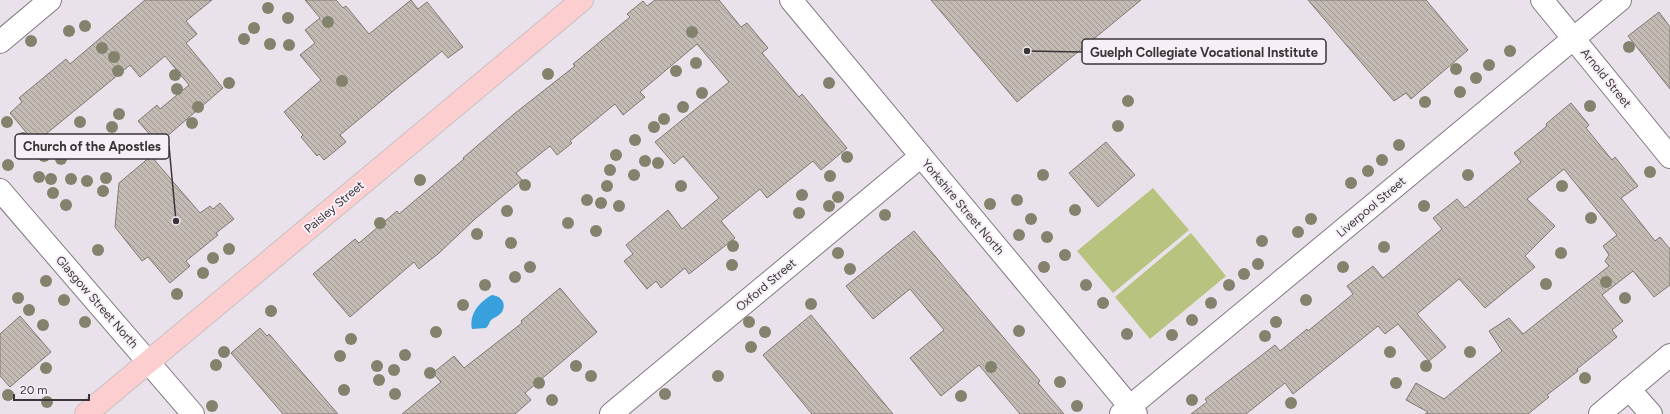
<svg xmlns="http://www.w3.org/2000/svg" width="1670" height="414" font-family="Figtree,sans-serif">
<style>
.green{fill:#b8c37f}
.water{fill:#38a1dd}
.building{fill:url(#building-back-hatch);stroke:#817873}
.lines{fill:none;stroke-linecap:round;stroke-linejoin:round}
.minor-casing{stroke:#807980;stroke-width:24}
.major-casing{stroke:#c4c2c3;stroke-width:24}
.minor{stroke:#fff;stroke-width:22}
.major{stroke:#fcced0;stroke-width:22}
.tree{fill:#83826d}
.labels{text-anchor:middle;stroke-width:4;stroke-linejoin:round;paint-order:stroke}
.street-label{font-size:12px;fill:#393538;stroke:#f7eff7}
.leader{fill:none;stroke:#393538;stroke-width:1.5}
.callout-dot{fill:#393538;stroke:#f7eff7;stroke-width:1.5}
.callout{fill:#f7eff7;stroke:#393538;stroke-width:1.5}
.callout-label{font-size:13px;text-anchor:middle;font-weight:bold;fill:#393538}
</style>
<defs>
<pattern id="building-back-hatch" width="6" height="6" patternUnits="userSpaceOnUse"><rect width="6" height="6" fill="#c3bab4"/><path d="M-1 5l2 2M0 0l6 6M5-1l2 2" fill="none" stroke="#9f9893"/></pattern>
</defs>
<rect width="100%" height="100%" fill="#eae2ea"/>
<!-- green -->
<g class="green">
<path d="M1153,188l36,42 -76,63 -36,-42z"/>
<path d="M1191,233l35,43 -76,63 -35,-42z"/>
</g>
<!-- water -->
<path class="water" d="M492,295c9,1 15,8 10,17 -3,4 -7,5 -11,8 -2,3 -2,5 -5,8l-14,1c-3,-15 7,-27 20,-34z"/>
<!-- building -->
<g class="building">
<path d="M145,0h67l-26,21 11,13 -11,9 37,45 -65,56 -20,-23 19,-16 3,4 29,-24 -24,-29 -25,21 -10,-12 -95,78 -25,-30 12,-11 -3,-4 47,-39 4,5z"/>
<path d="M305,0h31l7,8 3,-2 23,28 42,-34 7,9 9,-7 36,45 -15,11 -6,-7 -38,31 -64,53 6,7 -22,18 -5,-6 -2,2 -16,-19 2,-2 -19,-23 37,-32 -21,-25 15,-12 -10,-13 15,-12z"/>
<path d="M655,0h64l22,27 6,-4 21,25 -6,5 37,44 3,-3 45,54 -26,22 -8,-9 -46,37 -7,-9 -39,32 14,17 -46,36 -4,-6 -24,20 -5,-7 -9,8 -23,-28 9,-7 -7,-9 42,-35 14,19 37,-31 -36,-42 -9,8 -19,-22 74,-60 -32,-38 -57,48 5,5 -22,18 -8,-11 -45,37 2,2 -15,12 -7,-9 -34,27 6,7 -47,39 -36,34 -20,16 -5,-7 -64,55 -37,-43 42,-35 4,4 38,-32 2,3 65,-55 -1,-1 51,-44 61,-48 -2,-2 57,-47 -3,-3 16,-13 4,5z"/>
<path d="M931,0h210l-124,102z"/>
<path d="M1308,0h118l42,50 -57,49 -5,-6 -12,8z"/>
<path d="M1659,12l11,15v62l-42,-53z"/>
<path d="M1571,103l18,22 -3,3 26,32 3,-3 23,29 -17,12 34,43 5,-4 10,12v36l-16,12 -21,-26 -31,24 21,26 -11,9 5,7 -40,32 1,2 -31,24 2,2 -21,17h-103l3,-2 -22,-12 10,-17 28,16 58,-48 -13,-20 20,-13 14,16 86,-68 -4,-5 4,-6 -6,-9 14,-11 -53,-66 -37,30 28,27 -30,30 10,11 -50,41 -26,-29 -42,35 29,33 -17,14 -31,-37 -13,10 -7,-8 -85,68 -8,-11 -39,31h-55l16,-12 -2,-3 70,-54 5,6 27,-22 1,2 45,-37 -6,-8 26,-20 10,12 59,-49 -9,-11 24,-19 8,9 56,-46 -7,-9 33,-27 -1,-2z"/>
<path d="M1106,142l29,33 -37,32 -29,-34z"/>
<path d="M151,156l49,57 10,-7 3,3 7,-6 14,16 -18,14 2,2 -32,26 4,5 -20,17 -22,-26 -6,4 -27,-34 4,-44z"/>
<path d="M914,231l126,150 -2,2 26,31h-44l-41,-49 -38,31 -31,-38 34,-28 -34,-41 -37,30 -27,-33z"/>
<path d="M560,288l37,44 -72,61 6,7 -16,14h-113l39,-32 -8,-9 21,-17 10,12 58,-45 -1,-2z"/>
<path d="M811,315l82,99h-81l-49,-59z"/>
<path d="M20,316l31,36 -41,35 -10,-11v-42z"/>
<path d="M260,328l7,8 2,-2 69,80h-55l-52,-61z"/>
</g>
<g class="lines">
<defs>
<g id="minor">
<path d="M791,0l345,414"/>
<path d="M1542,0l128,157"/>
<path d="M0,42l50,-42"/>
<path d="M0,190l193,224"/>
<path d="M1629,389l22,25"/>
<path d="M611,414l310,-258"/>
<path d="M1121,414l499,-414"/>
<path d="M1600,414l70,-59"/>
</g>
<path id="major" d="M86,414l496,-414"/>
</defs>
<!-- minor casing -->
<use href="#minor" class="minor-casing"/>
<!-- major casing -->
<use href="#major" class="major-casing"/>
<!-- minor -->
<use href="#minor" class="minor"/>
<!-- major -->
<use href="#major" class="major"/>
</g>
<!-- trees -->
<g class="tree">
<circle cx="268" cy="8" r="6"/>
<circle cx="288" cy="18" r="6"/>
<circle cx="328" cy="22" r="6"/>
<circle cx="85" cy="26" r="6"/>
<circle cx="254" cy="28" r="6"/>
<circle cx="69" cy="31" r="6"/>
<circle cx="692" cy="32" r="6"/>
<circle cx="244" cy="39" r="6"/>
<circle cx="31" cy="41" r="6"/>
<circle cx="270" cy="44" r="6"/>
<circle cx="289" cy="45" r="6"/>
<circle cx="1629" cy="47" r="6"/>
<circle cx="102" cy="48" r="6"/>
<circle cx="1510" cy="51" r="6"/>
<circle cx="114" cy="57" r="6"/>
<circle cx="696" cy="63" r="6"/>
<circle cx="1489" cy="65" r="6"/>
<circle cx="1456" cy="69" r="6"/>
<circle cx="118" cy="71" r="6"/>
<circle cx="676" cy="71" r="6"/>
<circle cx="548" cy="74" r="6"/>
<circle cx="175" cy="75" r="6"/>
<circle cx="1476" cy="78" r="6"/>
<circle cx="342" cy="81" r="6"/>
<circle cx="229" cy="83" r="6"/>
<circle cx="829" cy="83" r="6"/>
<circle cx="177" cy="89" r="6"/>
<circle cx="1460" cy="92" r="6"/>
<circle cx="702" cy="93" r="6"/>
<circle cx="1128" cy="101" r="6"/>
<circle cx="1425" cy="102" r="6"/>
<circle cx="1590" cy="106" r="6"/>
<circle cx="198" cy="107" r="6"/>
<circle cx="683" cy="107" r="6"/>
<circle cx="119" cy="114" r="6"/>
<circle cx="664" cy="119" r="6"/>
<circle cx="7" cy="122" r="6"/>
<circle cx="80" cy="122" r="6"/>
<circle cx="192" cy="123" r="6"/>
<circle cx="1118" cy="126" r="6"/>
<circle cx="112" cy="127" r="6"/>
<circle cx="654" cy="127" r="6"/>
<circle cx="23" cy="138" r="6"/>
<circle cx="635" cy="140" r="6"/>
<circle cx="1399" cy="145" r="6"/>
<circle cx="616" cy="155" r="6"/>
<circle cx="44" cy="156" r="6"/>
<circle cx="847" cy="157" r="6"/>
<circle cx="61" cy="159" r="6"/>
<circle cx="1382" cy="160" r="6"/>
<circle cx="645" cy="161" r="6"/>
<circle cx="658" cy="163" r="6"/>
<circle cx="8" cy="165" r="6"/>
<circle cx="610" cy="170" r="6"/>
<circle cx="1368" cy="171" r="6"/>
<circle cx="1650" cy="172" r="6"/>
<circle cx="634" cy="175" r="6"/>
<circle cx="1043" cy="175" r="6"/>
<circle cx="1468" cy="175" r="6"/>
<circle cx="830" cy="176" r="6"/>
<circle cx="39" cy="177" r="6"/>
<circle cx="106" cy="178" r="6"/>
<circle cx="51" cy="179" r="6"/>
<circle cx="71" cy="179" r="6"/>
<circle cx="420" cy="180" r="6"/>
<circle cx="87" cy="181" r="6"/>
<circle cx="1351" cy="183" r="6"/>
<circle cx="525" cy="185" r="6"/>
<circle cx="607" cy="186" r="6"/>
<circle cx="681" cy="186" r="6"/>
<circle cx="1562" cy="186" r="6"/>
<circle cx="103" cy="191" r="6"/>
<circle cx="53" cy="193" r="6"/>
<circle cx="802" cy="195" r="6"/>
<circle cx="838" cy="197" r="6"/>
<circle cx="587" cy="200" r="6"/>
<circle cx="1017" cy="200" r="6"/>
<circle cx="601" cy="203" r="6"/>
<circle cx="990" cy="204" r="6"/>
<circle cx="66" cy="205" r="6"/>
<circle cx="619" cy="206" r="6"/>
<circle cx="829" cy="206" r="6"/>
<circle cx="1424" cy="206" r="6"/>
<circle cx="1075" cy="210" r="6"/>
<circle cx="507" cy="211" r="6"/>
<circle cx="799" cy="213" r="6"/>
<circle cx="885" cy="215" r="6"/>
<circle cx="1591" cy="218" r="6"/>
<circle cx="1031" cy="219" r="6"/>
<circle cx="1311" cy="219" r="6"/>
<circle cx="380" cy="223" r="6"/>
<circle cx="568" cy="223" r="6"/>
<circle cx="596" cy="231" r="6"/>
<circle cx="1298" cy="232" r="6"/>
<circle cx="477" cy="234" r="6"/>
<circle cx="1019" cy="235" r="6"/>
<circle cx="1047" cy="237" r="6"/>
<circle cx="1262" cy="241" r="6"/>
<circle cx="511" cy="243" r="6"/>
<circle cx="733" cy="246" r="6"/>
<circle cx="1384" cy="247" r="6"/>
<circle cx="229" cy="249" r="6"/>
<circle cx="98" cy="250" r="6"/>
<circle cx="838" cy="253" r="6"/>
<circle cx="1561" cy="253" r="6"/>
<circle cx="1065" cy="255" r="6"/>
<circle cx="213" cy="258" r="6"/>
<circle cx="1258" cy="264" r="6"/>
<circle cx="732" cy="265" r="6"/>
<circle cx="530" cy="267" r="6"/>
<circle cx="1044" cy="267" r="6"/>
<circle cx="1343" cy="267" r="6"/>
<circle cx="850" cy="269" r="6"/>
<circle cx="203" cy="273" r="6"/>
<circle cx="1244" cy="274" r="6"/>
<circle cx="515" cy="277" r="6"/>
<circle cx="46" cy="281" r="6"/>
<circle cx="1606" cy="282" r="6"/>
<circle cx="1546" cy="284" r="6"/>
<circle cx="485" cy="285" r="6"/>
<circle cx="1086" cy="285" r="6"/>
<circle cx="1229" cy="285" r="6"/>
<circle cx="177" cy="294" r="6"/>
<circle cx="18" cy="298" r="6"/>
<circle cx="1625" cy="298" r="6"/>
<circle cx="64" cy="300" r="6"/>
<circle cx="1306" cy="300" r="6"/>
<circle cx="1103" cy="303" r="6"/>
<circle cx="1211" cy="303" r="6"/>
<circle cx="811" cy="304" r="6"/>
<circle cx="463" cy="305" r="6"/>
<circle cx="29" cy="310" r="6"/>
<circle cx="271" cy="311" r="6"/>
<circle cx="1192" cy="320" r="6"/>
<circle cx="85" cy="322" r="6"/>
<circle cx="749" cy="322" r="6"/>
<circle cx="1276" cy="322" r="6"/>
<circle cx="43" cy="325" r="6"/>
<circle cx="1019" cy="331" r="6"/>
<circle cx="436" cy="332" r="6"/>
<circle cx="765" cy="332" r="6"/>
<circle cx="1127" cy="334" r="6"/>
<circle cx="1172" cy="335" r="6"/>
<circle cx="1265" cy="336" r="6"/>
<circle cx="351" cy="339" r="6"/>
<circle cx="751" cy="347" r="6"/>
<circle cx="224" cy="352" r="6"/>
<circle cx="1390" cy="352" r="6"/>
<circle cx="1470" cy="352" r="6"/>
<circle cx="405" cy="355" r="6"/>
<circle cx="340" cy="356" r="6"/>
<circle cx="216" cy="365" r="6"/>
<circle cx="377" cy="366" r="6"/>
<circle cx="576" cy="366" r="6"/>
<circle cx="1426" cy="366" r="6"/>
<circle cx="991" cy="367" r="6"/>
<circle cx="46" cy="368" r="6"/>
<circle cx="394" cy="370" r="6"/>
<circle cx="430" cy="373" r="6"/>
<circle cx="591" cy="376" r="6"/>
<circle cx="718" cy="376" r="6"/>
<circle cx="1585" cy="378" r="6"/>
<circle cx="379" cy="380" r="6"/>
<circle cx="1060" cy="382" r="6"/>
<circle cx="539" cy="383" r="6"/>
<circle cx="1396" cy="383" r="6"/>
<circle cx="344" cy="390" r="6"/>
<circle cx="395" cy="394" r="6"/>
<circle cx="665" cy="394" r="6"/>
<circle cx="8" cy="395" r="6"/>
<circle cx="961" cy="396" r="6"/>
<circle cx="552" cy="400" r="6"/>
<circle cx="1192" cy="400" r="6"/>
<circle cx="47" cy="402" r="6"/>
<circle cx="1291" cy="403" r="6"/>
<circle cx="212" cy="406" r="6"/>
<circle cx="1077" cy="406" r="6"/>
</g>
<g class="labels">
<!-- street labels -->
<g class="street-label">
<text transform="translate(1606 78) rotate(51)" y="4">Arnold Street</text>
<text transform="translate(334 207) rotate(-40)" y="4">Paisley Street</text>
<text transform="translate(963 207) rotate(50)" y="4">Yorkshire Street North</text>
<text transform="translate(1371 207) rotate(-40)" y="4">Liverpool Street</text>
<text transform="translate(766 285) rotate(-40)" y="4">Oxford Street</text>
<text transform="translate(97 302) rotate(49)" y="4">Glasgow Street North</text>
</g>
</g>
<!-- callouts -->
<path class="leader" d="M1027 51L1082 52M176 221L169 146"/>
<g class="callout-dot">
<circle cx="1027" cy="51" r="4"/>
<circle cx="176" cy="221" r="4"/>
</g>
<g class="callout">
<rect x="1082" y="39" width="244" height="25" rx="4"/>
<rect x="15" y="134" width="154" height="25" rx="4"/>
</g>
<g class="callout-label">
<text x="1204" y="57">Guelph Collegiate Vocational Institute</text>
<text x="92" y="151">Church of the Apostles</text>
</g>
<!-- scale -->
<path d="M14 394v6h75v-6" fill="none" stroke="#393538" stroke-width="2"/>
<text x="20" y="394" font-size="12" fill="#393538" stroke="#f7eff7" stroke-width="3" paint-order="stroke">20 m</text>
</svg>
